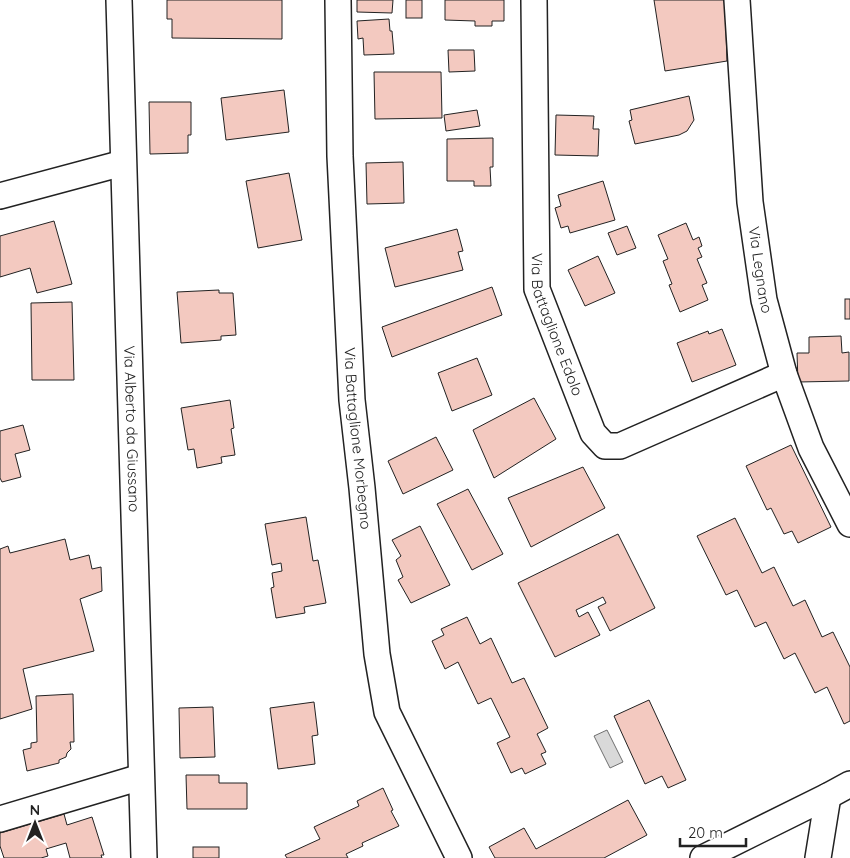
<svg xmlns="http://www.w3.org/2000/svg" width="850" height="858" font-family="Quicksand,sans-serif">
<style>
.water{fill:#d9d9d9;stroke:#6f6f6f}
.building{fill:#f3c9c0;stroke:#222}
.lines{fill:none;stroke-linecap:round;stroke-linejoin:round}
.minor-casing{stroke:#222;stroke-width:28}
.minor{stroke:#fff;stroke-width:25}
.labels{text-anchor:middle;stroke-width:4;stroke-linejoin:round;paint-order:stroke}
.street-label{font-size:15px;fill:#222;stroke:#fff}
</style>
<rect width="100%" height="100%" fill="#fff"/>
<!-- water -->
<path class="water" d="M607,730l16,32 -13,6 -16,-32z"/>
<!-- building -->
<g class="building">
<path d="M167,0h115v39l-110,-1v-19h-5z"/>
<path d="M357,0h36l-1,13 -35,-1z"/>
<rect x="406" y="0" width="16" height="18"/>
<path d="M445,0h59v21h-12v5h-17v-5l-30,-1z"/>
<path d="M654,0h71l2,61 -62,10z"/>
<path d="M389,19l1,12h2l2,23 -30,1 -1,-17 -5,1 -1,-18z"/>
<path d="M448,50h26l1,21 -26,1z"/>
<path d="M374,72h67l1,46 -67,1z"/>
<path d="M284,90l5,42 -63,8 -5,-42z"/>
<path d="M689,96l5,24 -7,11 -8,4 -44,9 -6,-23 3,-1 -2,-10z"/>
<path d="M149,102h42v33h-3v18l-38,1z"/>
<path d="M477,110l3,16 -34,5 -2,-16z"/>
<path d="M556,115l38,1 -1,13h6l-1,27 -43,-1z"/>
<path d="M493,138v29h-3l1,19h-17v-5h-27v-42z"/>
<path d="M403,162l1,41 -37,1 -1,-41z"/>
<path d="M289,173l13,67 -44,8 -12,-67z"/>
<path d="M603,181l12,39 -45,13 -2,-7 -7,2 -6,-20 6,-2 -3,-11z"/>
<path d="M54,221l18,63 -35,9 -7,-25 -30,9v-41z"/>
<path d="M686,223l7,17 6,-3 3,9 -4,2 4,9 -5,2 10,24 -5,2 6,15 -28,12 -11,-27 3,-1 -9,-23 5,-2 -10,-24z"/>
<path d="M627,226l9,22 -19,7 -9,-22z"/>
<path d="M457,229l6,22 -5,1 5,18 -68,17 -10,-39z"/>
<path d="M598,256l17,37 -30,13 -17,-36z"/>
<path d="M492,287l10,28 -110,42 -10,-30z"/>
<path d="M219,290v3h14l3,42 -15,1v4l-40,3 -4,-51z"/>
<rect x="845" y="299" width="5" height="20"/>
<path d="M72,302l2,78h-42l-1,-77z"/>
<path d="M722,329l14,36 -44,17 -15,-39 31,-12 1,3z"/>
<path d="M841,336l1,17 7,-1v29l-51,1 -1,-29h12v-16z"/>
<path d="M477,358l15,37 -40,16 -14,-38z"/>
<path d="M534,398l22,41 -62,39 -21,-48z"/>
<path d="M230,400l4,28 -3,1 4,26 -14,2 1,6 -25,5 -3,-19 -6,1 -7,-42z"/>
<path d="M23,425l7,25 -15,4 6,23 -19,5 -2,-4v-47z"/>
<path d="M436,437l17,33 -50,24 -15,-33z"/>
<path d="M791,445l40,82 -33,16 -6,-12 -8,3 -13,-26 -4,2 -21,-44z"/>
<path d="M583,467l22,41 -74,39 -23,-49z"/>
<path d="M468,489l35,65 -31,16 -35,-66z"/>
<path d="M306,517l7,44 5,-1 8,43 -22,4 1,6 -29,5 -5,-30 3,-1 -2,-14 10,-2 -1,-8 -9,2 -7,-41z"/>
<path d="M735,518l27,55 12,-6 19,39 12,-6 17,37 11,-5 17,35v54l-6,3 -17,-37 -12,6 -20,-40 -11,6 -18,-37 -11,5 -18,-37 -11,5 -29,-59z"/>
<path d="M420,526l30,59 -39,18 -13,-23 5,-3 -7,-17 5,-4 -9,-16z"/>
<path d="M618,534l37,74 -45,23 -12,-24 8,-4 -3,-6 -27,13 3,7 9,-5 12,23 -45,22 -37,-74z"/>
<path d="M65,539l5,21 19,-5 3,14 9,-2 1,24 -22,8 14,52 -71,18 9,40 -32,10v-170l8,-3 2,7z"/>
<path d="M467,617l13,27 11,-6 21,45 12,-5 24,50 -11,6 9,18 -5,2 5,10 -21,10 -3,-6 -11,5 -14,-30 13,-6 -19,-39 -13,6 -20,-42 -13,7 -13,-28 12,-6 -3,-6z"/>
<path d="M73,694l1,48h-4l1,7 -4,4 -1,4 -7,3v3l-32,8 -4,-21 8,-2v-5l6,-1 -1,-46z"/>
<path d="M649,700l37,80 -18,8 -6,-12 -17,8 -31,-68z"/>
<path d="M314,702l4,33 -6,1 3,28 -37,5 -8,-61z"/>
<path d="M213,707l2,50 -35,1 -1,-50z"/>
<path d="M186,775h33v8h28v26h-60z"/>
<path d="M383,788l10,22 -2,1 8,15 -37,17 1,3 -17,8 2,4h-61l-2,-3 35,-16 -6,-12 45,-21 -2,-5z"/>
<path d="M628,800l19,35 -43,23h-109l-6,-11 35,-19 12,21z"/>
<path d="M64,814l3,11 25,-8 12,38h-3l1,3h-32l-4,-15 -20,6 2,7 -7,2h-37l-4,-12v-13z"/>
<rect x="193" y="847" width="26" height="11"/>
</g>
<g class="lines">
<defs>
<g id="minor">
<path id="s1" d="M119,0l25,858"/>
<path id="s2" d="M338,0l2,156 12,244 10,88 15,166 10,58 72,146"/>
<path id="s3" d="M534,0l3,289 56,144 12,13h15l164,-72"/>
<path id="s4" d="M737,0l13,202 14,98 20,74 27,74 39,76"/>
<path d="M0,196l123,-33"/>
<path d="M0,819l141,-42"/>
<path d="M703,858l125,-62 22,-12"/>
<path d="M818,858l10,-62"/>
</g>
</defs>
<!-- minor casing -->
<use href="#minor" class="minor-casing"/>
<!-- minor -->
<use href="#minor" class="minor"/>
</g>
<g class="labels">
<!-- street labels -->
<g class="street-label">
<text dy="5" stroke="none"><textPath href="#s4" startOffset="271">Via Legnano</textPath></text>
<text dy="5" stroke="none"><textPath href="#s3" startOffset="328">Via Battaglione Edolo</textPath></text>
<text dy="5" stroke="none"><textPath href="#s1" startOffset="429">Via Alberto da Giussano</textPath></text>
<text dy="5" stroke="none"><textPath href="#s2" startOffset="439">Via Battaglione Morbegno</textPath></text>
</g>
</g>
<!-- north arrow -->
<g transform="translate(35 823)" stroke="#ffffff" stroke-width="4" paint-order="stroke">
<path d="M0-4L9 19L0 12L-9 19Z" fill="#222222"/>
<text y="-8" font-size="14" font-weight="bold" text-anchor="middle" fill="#222222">N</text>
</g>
<!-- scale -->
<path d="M680 838v8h66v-8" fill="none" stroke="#222222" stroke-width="2.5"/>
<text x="688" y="838" font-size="15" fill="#222222" stroke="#ffffff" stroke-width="4" paint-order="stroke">20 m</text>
</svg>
